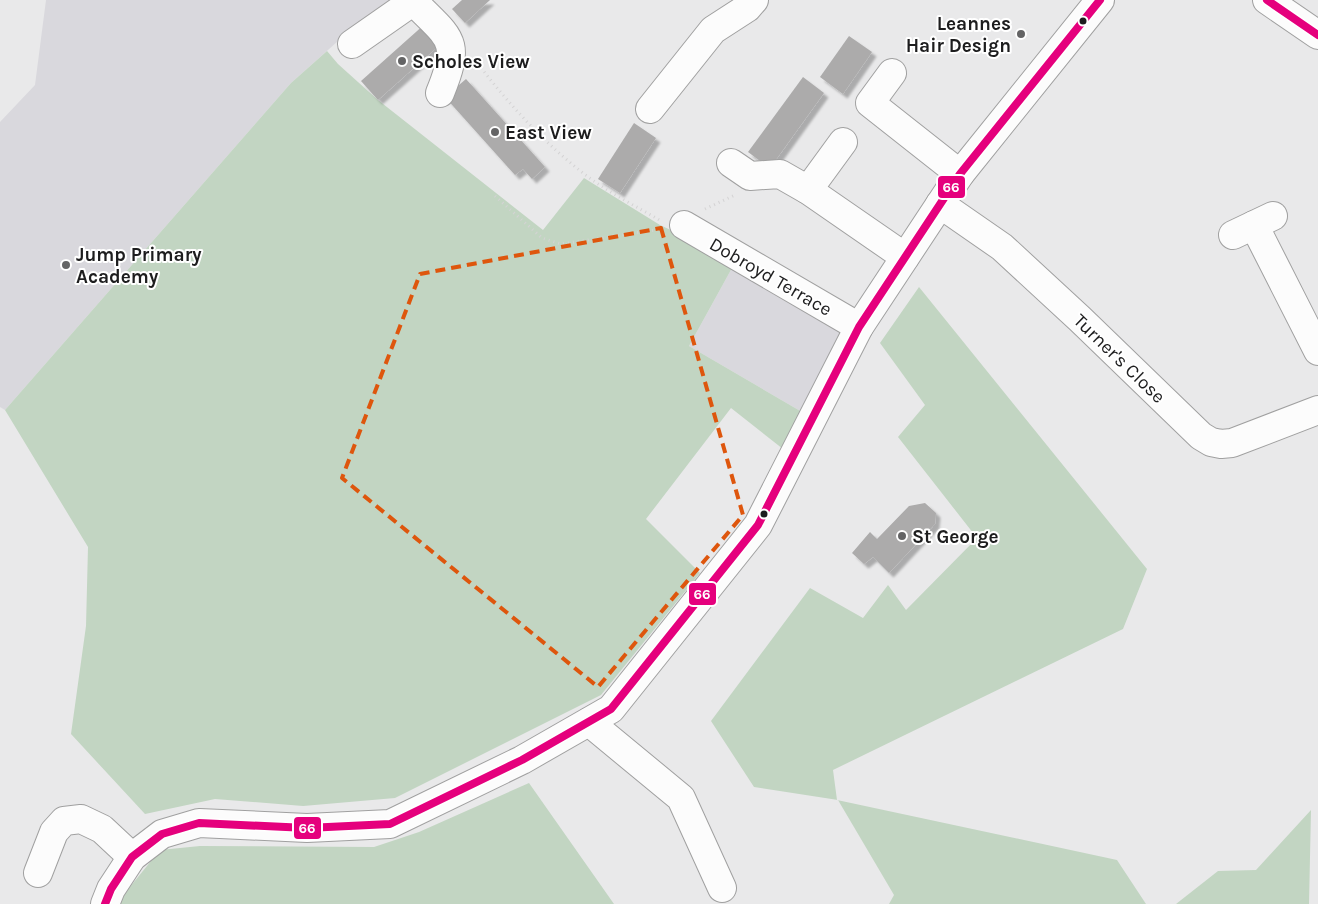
<svg xmlns="http://www.w3.org/2000/svg" width="1318" height="904" font-family="Karla,sans-serif">
<style>
.built{fill:#d9d8dd}
.green{fill:#c2d5c2}
.building{fill:#acabab;filter:url(#shadow)}
.lines{fill:none;stroke-linecap:round;stroke-linejoin:round}
.minor-casing{stroke:#a0a0a0;stroke-width:30}
.path{stroke:#d4d3d4;stroke-width:3;stroke-dasharray:1 4;stroke-linecap:butt}
.minor{stroke:#fcfcfc;stroke-width:28}
.bus-1-casing{stroke:#fff;stroke-width:11}
.bus-1{stroke:#e5007d;stroke-width:8}
.marked{fill:none;stroke:#de560d;stroke-width:4;stroke-dasharray:10 6;stroke-linejoin:round}
.bus-dot{fill:#1d1d1e;stroke:#fff;stroke-width:2}
.poi-dot{fill:#646465;stroke:#fff;stroke-width:2}
.labels{text-anchor:middle;stroke-width:4;stroke-linejoin:round;paint-order:stroke}
.poi-label{font-size:19px;font-weight:bold;fill:#1d1d1e;stroke:#fff;text-anchor:start}
.street-label{font-size:19px;fill:#1d1d1e;stroke:#fff}
.line-badge{stroke:#fff;stroke-width:2}
.badge-label{font-size:14px;text-anchor:middle;font-weight:bold;fill:#fff}
</style>
<defs>
<filter id="shadow"><feDropShadow dx="4.5" dy="4.5" stdDeviation="1" flood-color="#0004"/></filter>
</defs>
<rect width="100%" height="100%" fill="#e9e9ea"/>
<!-- built -->
<g class="built">
<path d="M46,0h349l-48,33 -56,50 -286,327 -5,-3v-285l35,-37z"/>
<path d="M732,268l112,61 -42,83 -113,-66z"/>
</g>
<!-- green -->
<g class="green">
<path d="M327,51l11,13 40,36 165,130 41,-52 76,47 34,16 38,27 -43,78 113,66 -19,37 -52,-41 -85,111 54,54 -99,122 -206,103 -92,8 -88,-7 -70,15 -74,-80 15,-108 2,-79 -83,-137 286,-327z"/>
<path d="M919,287l228,282 -24,60 -290,141 4,30 280,60 29,44h-257l5,-9 -56,-95 -84,-13 -43,-66 99,-133 53,30 25,-33 18,25 71,-72 -79,-101 27,-32 -45,-62z"/>
<path d="M529,783l85,121h-498l44,-54 40,-4 174,1 45,-15z"/>
<path d="M1311,810l-2,94h-133l42,-33 38,-1z"/>
</g>
<!-- building -->
<g class="building">
<path d="M462,0h28l-25,23 -13,-14z"/>
<path d="M426,23l17,19 -65,58 -17,-19z"/>
<path d="M849,36l23,16 -29,42 -23,-17z"/>
<path d="M803,77l21,16 -54,75 -22,-16z"/>
<path d="M466,79l79,88 -13,12 -9,-10 -8,6 -70,-78z"/>
<path d="M634,123l22,15 -36,55 -22,-14z"/>
<path d="M925,503l11,10 -1,11 -46,49 -16,-16 -9,7 -12,-11 18,-21 7,7 32,-33z"/>
</g>
<g class="lines">
<defs>
<g id="minor">
<path d="M1267,0l51,35"/>
<path d="M413,1c37,38 49,38 27,92"/>
<path d="M352,44l63,-44"/>
<path d="M892,73l-22,30 90,71"/>
<path d="M650,109l63,-79 34,-22 7,-8"/>
<path d="M731,163l19,13 30,-2 28,16 97,67"/>
<path d="M808,190l35,-48"/>
<path d="M940,204l62,43 78,72 121,117 10,6 10,2 11,-1 86,-33"/>
<path d="M684,225l175,102"/>
<path d="M1254,225l64,126"/>
<path d="M1233,235l40,-19"/>
<path d="M589,722l92,76 41,90"/>
<path d="M38,873l16,-41 10,-11 17,-2 21,10 30,28"/>
<path d="M105,904l6,-15 21,-32 30,-23 37,-11 108,5 83,-4 132,-64 89,-51 147,-184 101,-198 101,-153 140,-174"/>
</g>
</defs>
<!-- minor casing -->
<use href="#minor" class="minor-casing"/>
<!-- path -->
<g class="path">
<path d="M475,60c32,42 67,81 108,113 24,19 53,33 78,48"/>
<path d="M495,196l47,42 19,6 101,-15"/>
<path d="M705,209l30,-14"/>
</g>
<!-- minor -->
<use href="#minor" class="minor"/>
<defs>
<g id="bus-1">
<path d="M1267,0l51,35"/>
<path d="M105,904l6,-15 21,-32 30,-23 37,-11 108,5 83,-4 132,-64 89,-51 147,-184 101,-198 101,-153 140,-174"/>
</g>
</defs>
<!-- bus-1 casing -->
<use href="#bus-1" class="bus-1-casing"/>
<!-- bus-1 -->
<use href="#bus-1" class="bus-1"/>
</g>
<!-- marked area -->
<path class="marked" d="M661,228l82,287 -145,172 -256,-209 78,-204z"/>
<!-- markers -->
<g class="bus-dot">
<circle cx="1083" cy="21" r="4.5"/>
<circle cx="764" cy="514" r="4.5"/>
</g>
<g class="poi-dot">
<circle cx="1021" cy="34" r="5"/>
<circle cx="402" cy="61" r="5"/>
<circle cx="495" cy="132" r="5"/>
<circle cx="66" cy="265" r="5"/>
<circle cx="902" cy="536" r="5"/>
</g>
<g class="labels">
<!-- poi labels -->
<g class="poi-label">
<text x="1011" y="30" text-anchor="end">Leannes<tspan x="1011" dy="22">Hair Design</tspan></text>
<text x="412" y="68">Scholes View</text>
<text x="505" y="139">East View</text>
<text x="76" y="261">Jump Primary<tspan x="76" dy="22">Academy</tspan></text>
<text x="912" y="543">St George</text>
</g>
<!-- street labels -->
<g class="street-label">
<text transform="translate(771 276) rotate(30)" y="7">Dobroyd Terrace</text>
<text transform="translate(1120 358) rotate(44)" y="7">Turner's Close</text>
</g>
</g>
<g class="line-badge">
<rect x="937" y="175" width="29" height="24" rx="5" fill="#e5007d"/>
<rect x="688" y="582" width="29" height="24" rx="5" fill="#e5007d"/>
<rect x="293" y="816" width="29" height="24" rx="5" fill="#e5007d"/>
</g>
<g class="badge-label">
<text x="951" y="192">66</text>
<text x="702" y="599">66</text>
<text x="307" y="833">66</text>
</g>
</svg>
